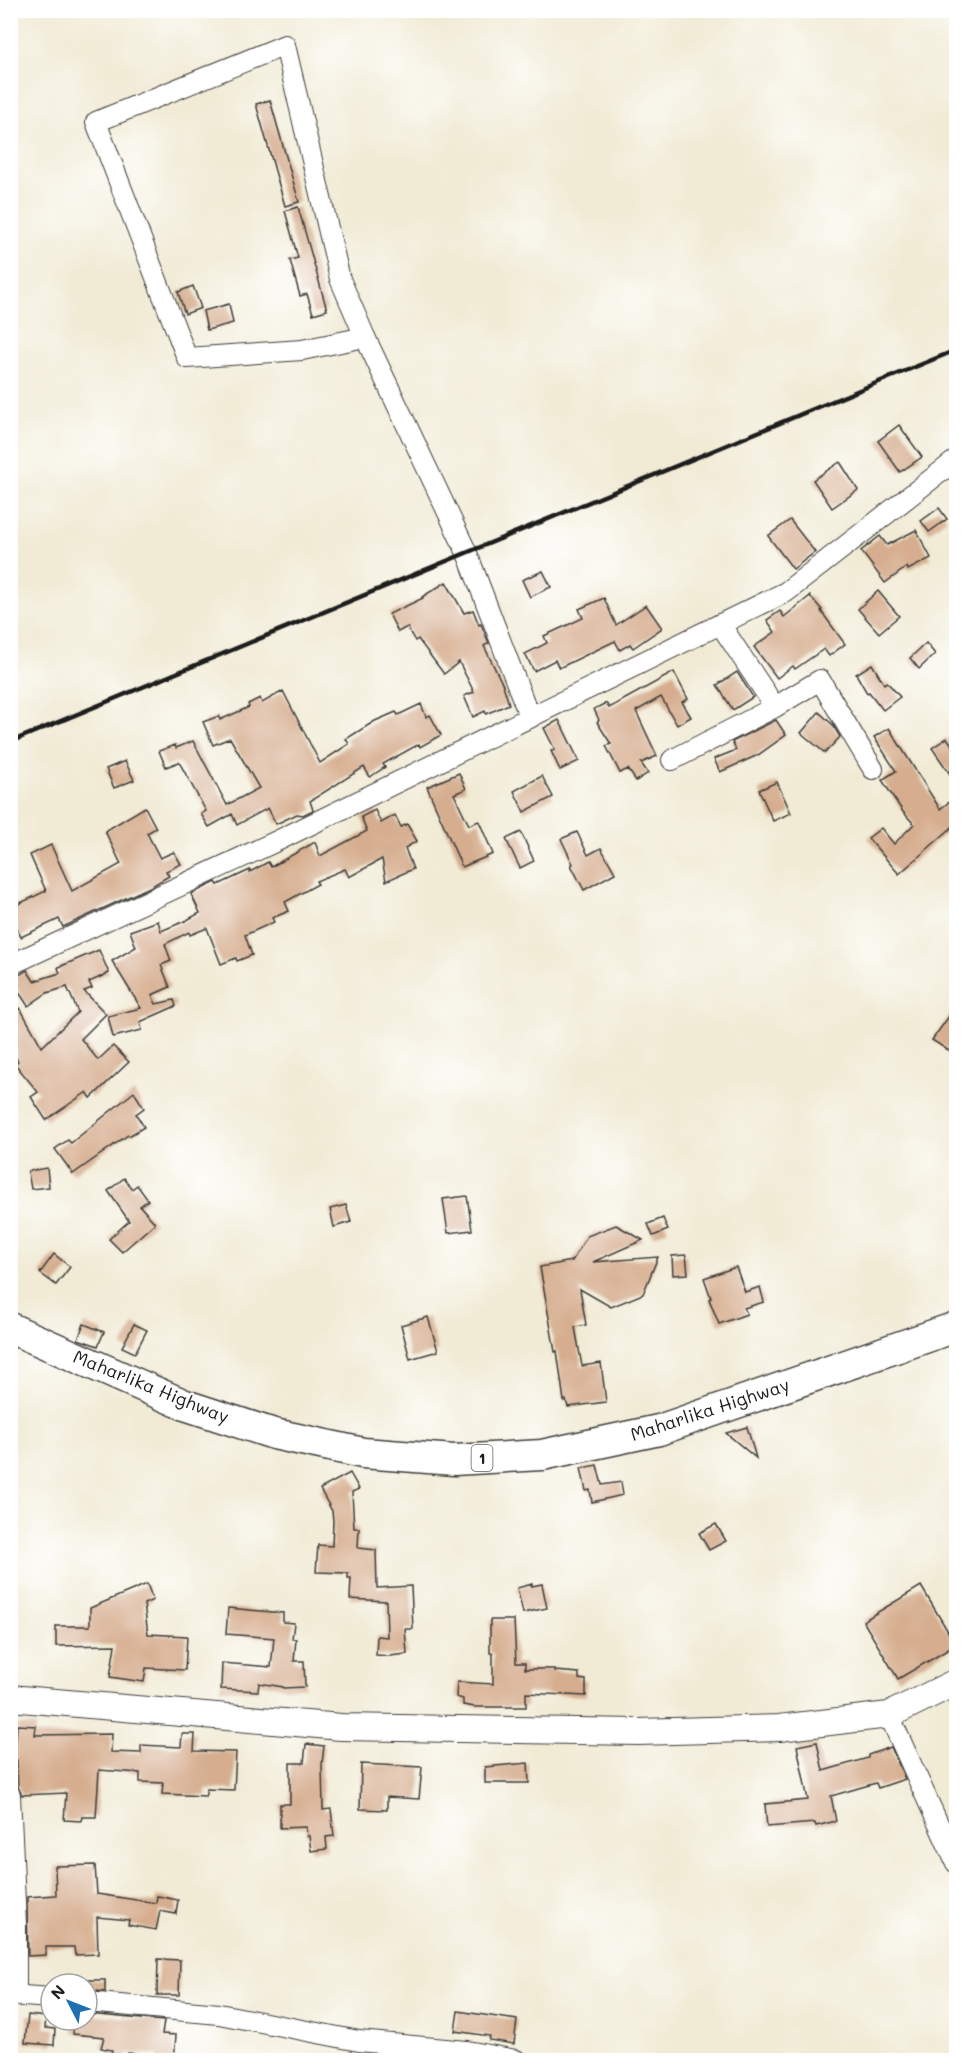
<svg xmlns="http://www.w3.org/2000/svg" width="967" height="2071" font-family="Mali,sans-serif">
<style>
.building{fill:#d6ad8e}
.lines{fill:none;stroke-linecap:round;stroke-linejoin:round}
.minor-casing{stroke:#3c3b38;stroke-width:22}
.major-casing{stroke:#3c3b38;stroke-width:28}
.highway-casing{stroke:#3c3b38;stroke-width:33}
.minor{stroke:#fff;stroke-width:20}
.major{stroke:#fff;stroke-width:26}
.highway{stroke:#fff;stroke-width:30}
.rail{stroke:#1c1c1c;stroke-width:4.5}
.labels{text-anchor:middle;stroke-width:4.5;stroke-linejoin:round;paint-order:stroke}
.shield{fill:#fff;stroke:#606060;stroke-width:1.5}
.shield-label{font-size:16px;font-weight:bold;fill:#1c1c1c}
.street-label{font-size:18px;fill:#1c1c1c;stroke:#fff}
</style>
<rect width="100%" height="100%" fill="#fff"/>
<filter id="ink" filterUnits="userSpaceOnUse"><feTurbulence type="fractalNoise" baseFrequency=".0167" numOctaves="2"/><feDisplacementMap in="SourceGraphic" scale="12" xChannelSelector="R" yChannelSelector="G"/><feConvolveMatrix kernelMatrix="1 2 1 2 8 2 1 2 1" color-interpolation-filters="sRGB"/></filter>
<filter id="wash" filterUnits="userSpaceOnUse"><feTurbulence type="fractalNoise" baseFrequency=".008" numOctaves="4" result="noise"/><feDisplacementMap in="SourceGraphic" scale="24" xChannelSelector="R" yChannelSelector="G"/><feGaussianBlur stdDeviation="1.35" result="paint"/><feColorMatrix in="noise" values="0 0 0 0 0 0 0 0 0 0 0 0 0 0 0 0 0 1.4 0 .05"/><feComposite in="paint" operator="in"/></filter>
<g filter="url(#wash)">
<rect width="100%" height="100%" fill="#f1ebd5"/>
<g id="blocks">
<!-- building -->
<g class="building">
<path d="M270,100l29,102 -14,4 -29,-102z"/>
<path d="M298,207l29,103 -14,4 -6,-20 -7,2 -10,-36 8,-2 -13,-47z"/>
<path d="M193,286l8,22 -16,6 -7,-22z"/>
<path d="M229,304l4,19 -26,7 -4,-19z"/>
<path d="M899,425l23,32 -22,15 -22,-31z"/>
<path d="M840,462l18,28 -26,18 -19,-28z"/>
<path d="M939,508l8,11 -18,13 -8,-11z"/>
<path d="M790,520l25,32 -22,17 -25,-33z"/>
<path d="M916,530l15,28 -23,12 -1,-3 -22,16 -24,-32 19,-15 7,9z"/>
<path d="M543,571l8,16 -21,10 -8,-17z"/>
<path d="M446,582l18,31 9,-3 6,15 2,-1 8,19 -5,3 19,39 6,19 -23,10 -1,-3 -12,6 -9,-21 10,-4 -15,-30 -15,12 -26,-35 -3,2 -8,-14 -9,5 -9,-18 34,-16 -1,-1z"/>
<path d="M878,591l21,25 -20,17 -21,-24z"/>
<path d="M810,596l12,14 -1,1 24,33 -16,12 -5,-7 -29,20 -2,-3 -16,12 -23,-31 21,-15 -8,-12 13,-9 4,6z"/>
<path d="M604,598l12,27 30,-20 16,23 -29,20 -3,-4 -10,6 -5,-9 -56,27 -4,-8 -21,11 -9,-17 22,-11 -3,-7 39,-18 -4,-9z"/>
<path d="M926,643l9,11 -16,15 -9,-11z"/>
<path d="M872,664l12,20 3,-2 13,15 -17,13 -14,-18 -2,1 -11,-19z"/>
<path d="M674,672l14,27 -6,3 9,15 -14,8 -16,-28 -25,14 21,45 -16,7 7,10 -12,8 -8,-12 -8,4 -14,-27 5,-2 -14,-22 2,-2 -5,-11 12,-6 3,5z"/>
<path d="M737,672l16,25 -20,13 -16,-25z"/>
<path d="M283,691l37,72 29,-19 -3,-5 29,-18 21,-9 2,3 23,-11 5,13 4,-2 11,20 -21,12 -1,-3 -36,20 2,3 -15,10 -6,-10 -54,34 3,9 -10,5 -6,-1 -21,10 -8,-16 -31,17 -5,-11 -23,13 -8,-13 5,-3 -27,-49 -13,5 -7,-16 16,-6 1,3 17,-7 34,64 32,-17 -29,-50 -17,7 -10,-23 16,-6 1,4 29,-13 -1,-3 12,-6 2,5z"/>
<path d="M819,712l14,13 7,12 -15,16 -24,-20z"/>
<path d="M559,720l20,41 -19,9 -9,-19 4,-1 -11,-22z"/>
<path d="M776,720l10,15 -28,20 -38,17 -6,-13 22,-9 -4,-8z"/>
<path d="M889,728l51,81 17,-13v27l-58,51 -31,-36 13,-10 13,16 20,-20 -11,-12 -21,-32 14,-9 -22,-34z"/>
<path d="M947,738l10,14v32l-25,-36z"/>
<path d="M125,761l9,19 -20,8 -8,-19z"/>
<path d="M459,773l7,16 -12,5 15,31 10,-4 14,33 -31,13 -35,-80z"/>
<path d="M542,776l11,21 -29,15 -10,-21z"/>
<path d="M777,782l14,31 -18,8 -14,-31z"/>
<path d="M145,807l11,21 -9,5 13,25 14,-6 7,12 -15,7 3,5 -17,10 -89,41 -4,-8 -38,18 -11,-23v-6l36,-17 -16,-36 21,-10 21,46 49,-27 -16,-33z"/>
<path d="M375,810l6,13 14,-8 6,12 6,-3 10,17 -12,7 8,21 -27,12 -4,-22 -33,18 -4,-8 -29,12 2,3 -33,18 4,9 -17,7 2,4 -29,13 7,20 -15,6 -1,-3 -15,6 -14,-36 -17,7 -1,-3 -24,12 6,17 -10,4 9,22 -18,8 4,9 18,-4 2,6 -36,16 2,8 -29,7 -5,-21 33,-8 -29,-47 24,-14 -6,-16 28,-10 3,10 24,-10 15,-8 -9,-19 25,-12 2,3 32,-15v2l18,-10 3,5 44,-25 5,14 47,-25 -6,-14z"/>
<path d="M521,832l13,29 -14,7 -14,-29z"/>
<path d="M577,832l11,23 13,-7 14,25 -31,17 -13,-25 2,-1 -12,-25z"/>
<path d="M99,950l10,23 -20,9 3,6 -8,3 22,23 -25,25 17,21 15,-14 16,16 -38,36 -4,-6 -41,28 -15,-23 7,-5 -23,-28 3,-3 -8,-14v-34l10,-5 22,39 36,-35 -11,-25 -20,6 -19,13 -17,-26 16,-10 7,11 26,-8 -2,-5 1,-1z"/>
<path d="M957,1005v51l-25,-16z"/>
<path d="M134,1092l10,16 -8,6 8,13 -15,9 -1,-1 -55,39 -18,-25 13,-9 3,3z"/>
<path d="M47,1168l2,19 -18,2 -3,-18z"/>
<path d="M124,1178l8,11 5,-4 11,15 -8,6 15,17 -33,29 -13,-13 20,-18 -21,-30z"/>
<path d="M467,1196l5,34 -24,3 -5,-34z"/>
<path d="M346,1205l5,17 -17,5 -4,-18z"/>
<path d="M663,1218l5,12 -15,6 -5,-12z"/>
<path d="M616,1225l27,15 -50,22 65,-5 -15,37 -32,13 -31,-18 6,36 -11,2 7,39 19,-3 5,39 -38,5 -2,-7 -2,1 -7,-50 -2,1 -15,-85 32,-6 15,-25z"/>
<path d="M54,1254l16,13 -14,18 -16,-12z"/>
<path d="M686,1255l2,19 -15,1 -1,-19z"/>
<path d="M736,1267l9,25 15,-5 4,15 -20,6 3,6 -28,10 -10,-25 2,-1 -7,-20z"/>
<path d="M428,1317l10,34 -28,8 -9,-34z"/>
<path d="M84,1324l20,8 -6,14 -20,-7z"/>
<path d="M134,1324l13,6 -12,23 -13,-6z"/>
<path d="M747,1427l9,31 -30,-25z"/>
<path d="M597,1465l5,20 19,-3 2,13 -31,7 -2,-12 -4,1 -5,-23z"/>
<path d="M350,1473l9,16 -7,3 2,36h5l-1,20 18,2 1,38 34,-2 2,43h-8l2,25 -17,2 -14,-1 1,-19 10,1 -1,-36 -36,-2 1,-21h-3v-5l-32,-1 2,-27 14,1 1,-25 -1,-10 -12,-22z"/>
<path d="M716,1524l10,17 -17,9 -10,-17z"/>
<path d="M147,1584l6,16 -9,4 4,30 39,2 -2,34 -39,-2 -2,14 -34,-5 5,-32 -59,1v-20h34v-18z"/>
<path d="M532,1584v2l10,-2 5,24 -24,5 -6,-25z"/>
<path d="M921,1586l35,59 -58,34 -35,-58z"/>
<path d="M228,1608l55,5v9l11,1 -2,16h4l-2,22h10l1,26 -22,1v-1l-24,-4 -1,8 -37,-2 1,-26 49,4 3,-29 -48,-4z"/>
<path d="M490,1620h24l2,43h9v6h30v2l24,2v6l7,1v16l-60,-3v14h-51l-12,-2v-6l-7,-2 1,-15 36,2v-31h-3z"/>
<path d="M17,1725l19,1 -1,9 77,-1 -1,18 30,1v-8l40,2 1,-13h13l-1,17 42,1 -2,38 -28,-1v7l-44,-2 1,-11 -23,-1v-9l-41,-3 -3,47h-14l-1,4 -17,-1 2,-27 -44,2 -4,-8 -1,-27h-2z"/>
<path d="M817,1742l6,29 45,-13v-3l23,-8 14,32 -27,9 -2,-5 -45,13 5,25 -20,5 -1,-3 -48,4 -2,-23 43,-4 -11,-54z"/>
<path d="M306,1744l18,2 -2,18 1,46 8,-1 3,27 -8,1 1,12 -16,2 -2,-15h-2l-1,-9 -26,1v-24h10v-41h14z"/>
<path d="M528,1763l1,20h-44v-16z"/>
<path d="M361,1764l61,3 -3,32 -32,-2v13l-27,-1z"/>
<path d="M95,1865l2,29 59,9 1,-7 21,4 -2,14 -16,-3 -4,19 -28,-5 1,-5 -32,-3 1,37 -23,1 -1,-8h-28v8l-18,1 -1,-59 29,-2 -1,-29z"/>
<path d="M158,1959l22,1 -1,35h-22z"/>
<path d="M87,1980h18v12l-18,-2z"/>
<path d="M458,2011l59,9 -3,24 -25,-4 1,-4 -35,-5z"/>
<path d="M87,2014l77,7 -2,13 14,1 -2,26h-16v-6l-30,-2 -1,8h-18l3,-11 -11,-2 3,-11 -31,-3 1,-14h13z"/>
<path d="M28,2015l18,2 -1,11 10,1 -1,16 -29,-2z"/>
</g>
</g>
</g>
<g filter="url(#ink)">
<use href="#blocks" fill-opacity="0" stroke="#3c3b38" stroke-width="1.5"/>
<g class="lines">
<defs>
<g id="minor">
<path d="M285,45l55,234 25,58 -63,13 -115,8 -91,-236z"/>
<path d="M365,337l102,216 63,165"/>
<path d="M720,624l55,83 45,-27 53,89"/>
<path d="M672,760l103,-53"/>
<path d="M10,965l269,-125 507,-248 170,-132"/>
<path d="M889,1715l67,148"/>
<path d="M10,1795l6,129v71"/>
<path d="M10,1995l41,3"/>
<path d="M87,2002l132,12 140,27 108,10 49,9"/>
</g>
<path id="major" d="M10,1698l331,29 297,5 141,-4 110,-13 67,-33"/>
<path id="highway" d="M10,1328l175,77 89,29 89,19 91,7 88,-5 117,-25 297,-103"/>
</defs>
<!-- minor casing -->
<use href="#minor" class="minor-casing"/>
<!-- major casing -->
<use href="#major" class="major-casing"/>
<!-- highway casing -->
<use href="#highway" class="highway-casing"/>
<!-- minor -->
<use href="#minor" class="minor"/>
<!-- major -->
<use href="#major" class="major"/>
<!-- highway -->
<use href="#highway" class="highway"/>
<!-- rail -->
<path class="rail" d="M10,742l946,-392"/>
</g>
</g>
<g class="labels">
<!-- shield labels -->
<rect class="shield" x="471.5" y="1445" width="21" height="26" rx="4.5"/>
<g class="shield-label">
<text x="482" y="1464">1</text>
</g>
<!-- street labels -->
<g class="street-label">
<text transform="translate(151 1387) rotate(22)" y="6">Maharlika Highway</text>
<text transform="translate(710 1410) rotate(-18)" y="6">Maharlika Highway</text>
</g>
</g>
<!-- margin -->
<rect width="967" height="2071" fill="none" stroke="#fff" stroke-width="36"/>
<!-- north arrow -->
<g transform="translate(69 2002) rotate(312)"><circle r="28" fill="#ffffff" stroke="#a4a4a4" stroke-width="1.5"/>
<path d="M0-4.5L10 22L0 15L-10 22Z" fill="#1f6fb2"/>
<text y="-9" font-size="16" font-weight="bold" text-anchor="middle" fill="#1c1c1c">N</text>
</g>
</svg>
